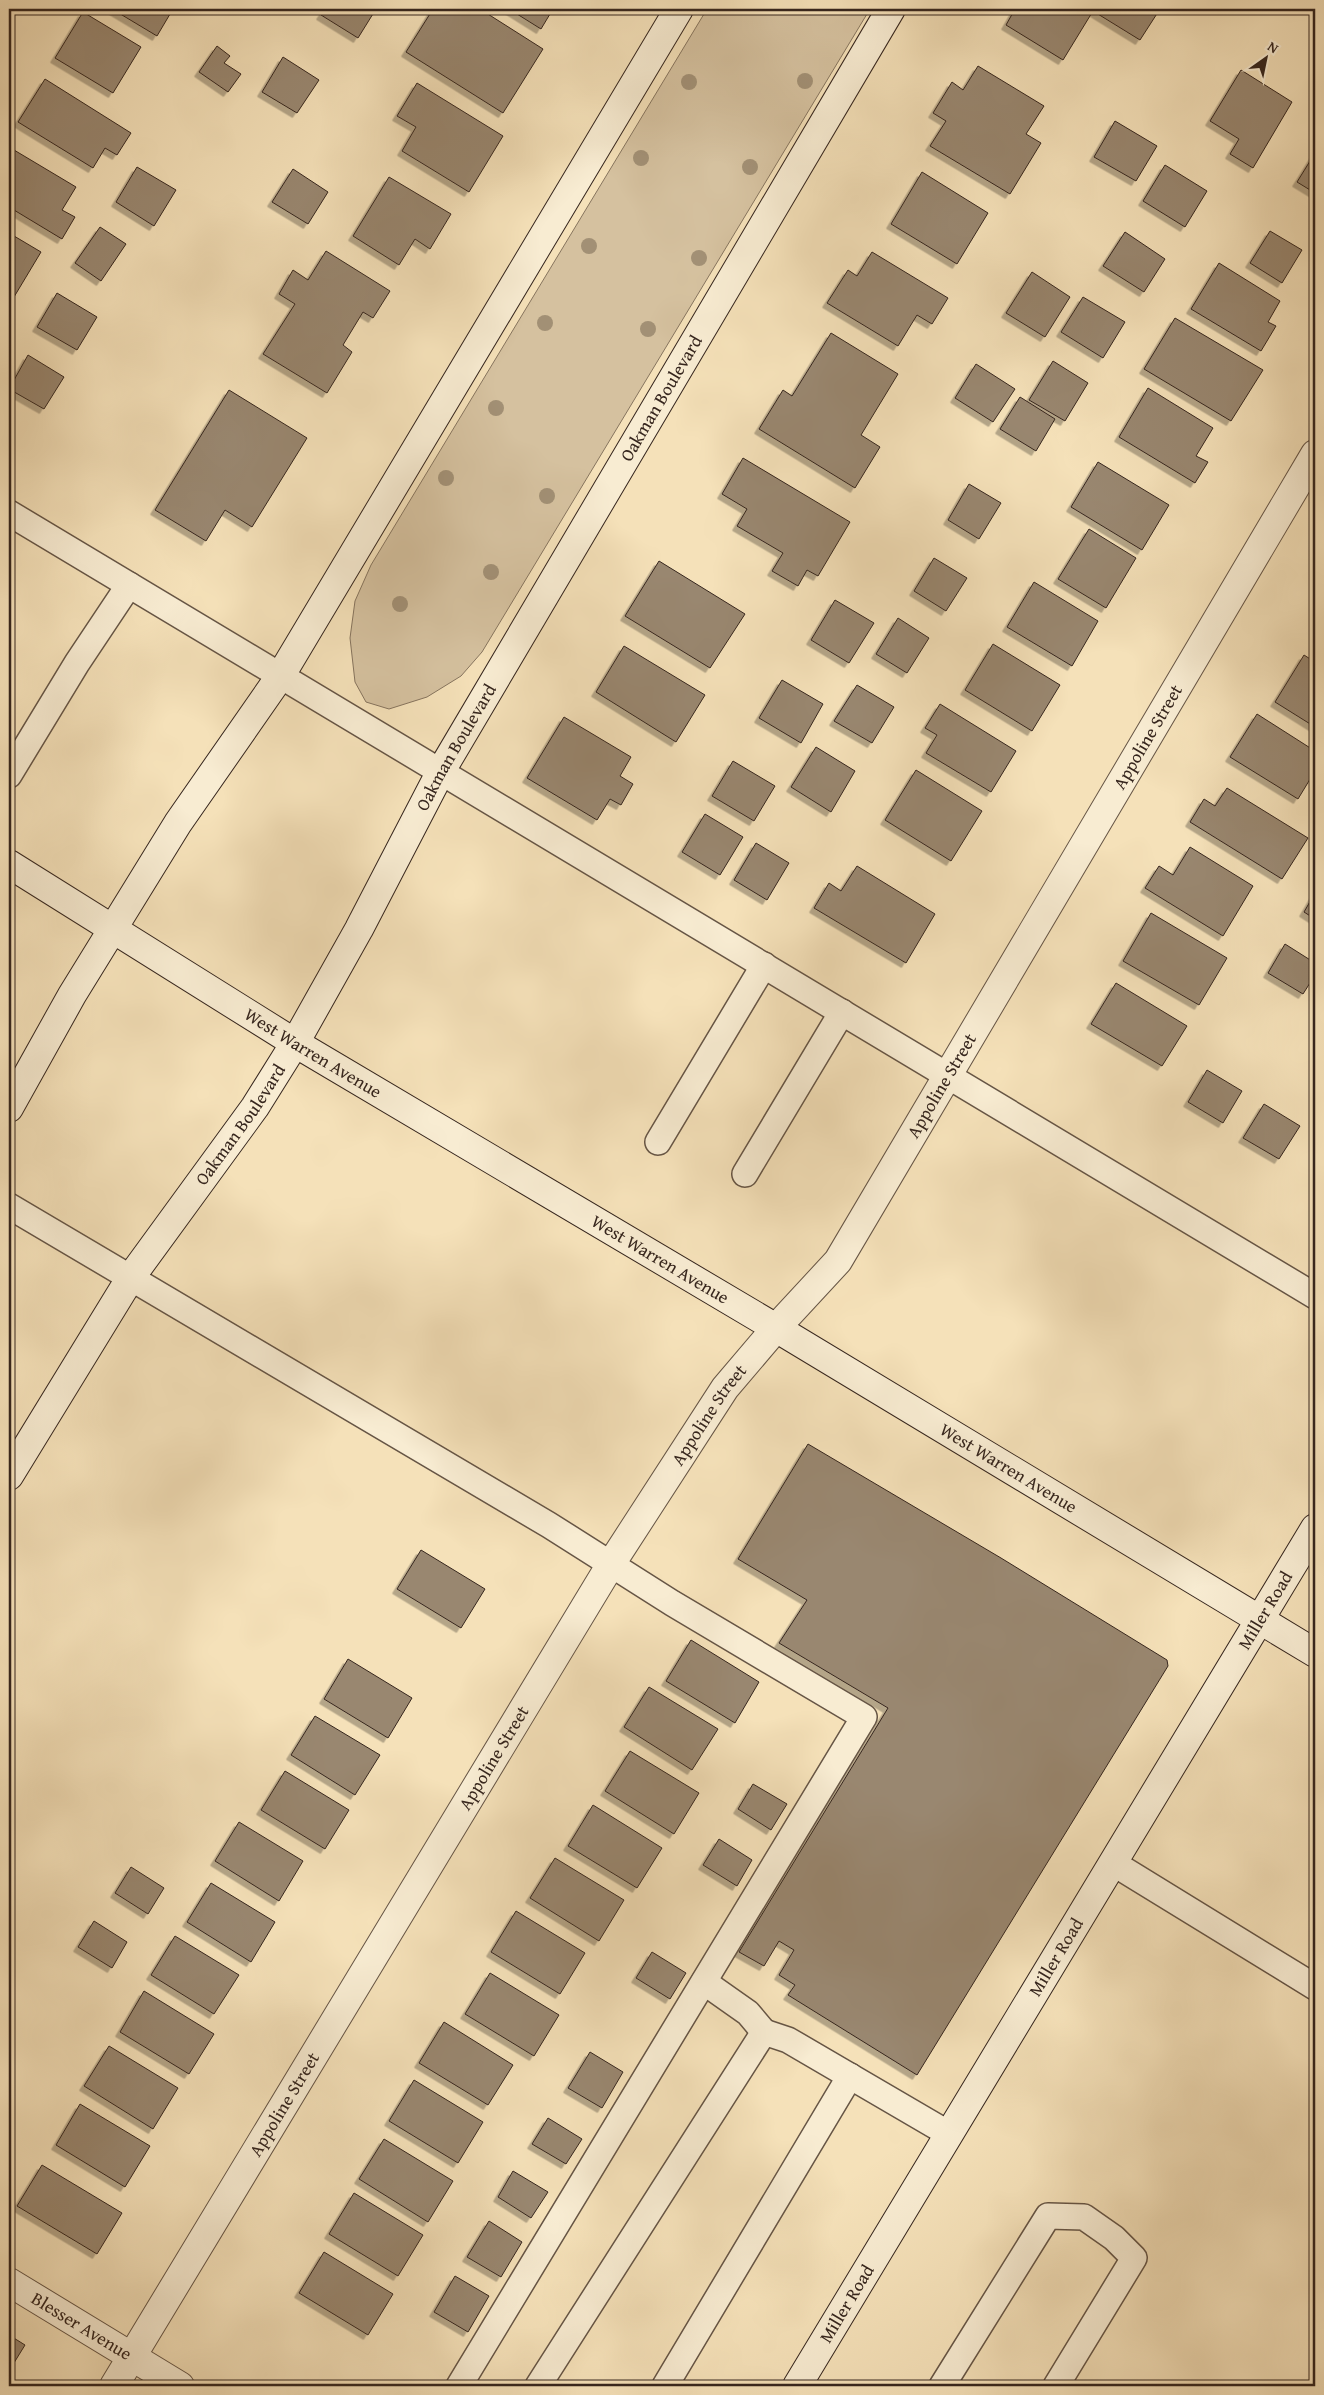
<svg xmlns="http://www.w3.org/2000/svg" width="1324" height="2395" font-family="'Gentium Book Plus',serif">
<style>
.green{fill:#d5c19f;stroke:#86745e}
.building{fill:#99876f;stroke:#36261e;filter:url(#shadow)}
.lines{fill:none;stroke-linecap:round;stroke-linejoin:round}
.lane-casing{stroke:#665545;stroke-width:28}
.street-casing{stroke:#665545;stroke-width:30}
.secondary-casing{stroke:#36261e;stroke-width:30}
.lane{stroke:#f8ecd2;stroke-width:25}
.street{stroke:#f8ecd2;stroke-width:28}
.secondary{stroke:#f8ecd2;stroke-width:28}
.tree{fill:#a29075}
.labels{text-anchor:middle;stroke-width:5;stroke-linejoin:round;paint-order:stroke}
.street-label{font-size:18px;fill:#36261e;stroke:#f8ecd2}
</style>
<defs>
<filter id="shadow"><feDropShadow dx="-4.5" dy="4.5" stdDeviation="0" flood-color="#0004"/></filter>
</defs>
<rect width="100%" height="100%" fill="#f5e1b9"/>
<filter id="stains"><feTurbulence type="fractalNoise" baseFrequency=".004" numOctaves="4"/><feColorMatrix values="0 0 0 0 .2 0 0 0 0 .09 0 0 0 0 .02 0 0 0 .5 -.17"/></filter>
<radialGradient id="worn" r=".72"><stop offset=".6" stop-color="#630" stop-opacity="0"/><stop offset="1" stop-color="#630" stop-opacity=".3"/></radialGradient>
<!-- green -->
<path class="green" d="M707,9h163l-388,643 -21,24 -34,21 -38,12 -23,-7 -11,-20 -5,-44 5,-37 16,-36z"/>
<!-- building -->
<g class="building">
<path d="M112,9h61l-16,27z"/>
<path d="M325,9h51l-18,29 -37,-23z"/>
<path d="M433,9h47l63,40 -40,64 -97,-61z"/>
<path d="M509,9h44l-12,20z"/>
<path d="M1015,9h145l-20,31 -47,-29 -30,49 -57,-35z"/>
<path d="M83,12l58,35 -28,46 -58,-35z"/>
<path d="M217,46l13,10 -6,7 17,11 -13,18 -29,-20z"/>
<path d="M283,57l36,23 -22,33 -35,-21z"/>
<path d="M978,66l66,40 -18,28 15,9 -31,51 -80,-48 16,-25 -13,-8 19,-31 11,8z"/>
<path d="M1241,70l51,32 -39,66 -23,-14 9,-15 -29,-18z"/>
<path d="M45,79l86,54 -14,22 -12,-7 -12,20 -75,-46z"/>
<path d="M417,83l86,53 -34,56 -67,-41 14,-24 -19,-11z"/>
<path d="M1115,121l42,25 -21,35 -42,-24z"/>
<path d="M9,147l67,40 -14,23 13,7 -13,22 -53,-32z"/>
<path d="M1315,153v40l-18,-11z"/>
<path d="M1165,165l42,26 -22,36 -42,-26z"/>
<path d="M137,167l39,23 -22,36 -38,-24z"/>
<path d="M293,169l35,23 -20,32 -36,-22z"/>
<path d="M922,172l66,41 -31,51 -66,-40z"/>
<path d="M389,177l62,37 -21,35 -15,-10 -16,26 -46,-29z"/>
<path d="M100,227l26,17 -25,37 -26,-18z"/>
<path d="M1270,231l32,19 -20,33 -32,-20z"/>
<path d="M1125,232l40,27 -21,33 -41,-26z"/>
<path d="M9,233l32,19 -27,45 -5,-3z"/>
<path d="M326,251l64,40 -17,27 -10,-6 -20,33 9,7 -25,41 -64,-39 32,-50 -16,-10 14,-24 15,10z"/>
<path d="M872,252l76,46 -16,26 -15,-9 -19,31 -71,-43 21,-33 9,6z"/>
<path d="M1219,263l61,38 -12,21 8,4 -15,25 -70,-42z"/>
<path d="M1032,272l38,25 -25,40 -39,-24z"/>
<path d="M57,293l40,24 -20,33 -40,-23z"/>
<path d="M1083,297l42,25 -22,36 -42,-26z"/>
<path d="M1175,318l88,52 -32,51 -87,-52z"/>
<path d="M831,333l67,41 -37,61 19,12 -25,41 -96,-59 24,-39 9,6z"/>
<path d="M28,355l36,22 -20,32 -35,-20z"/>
<path d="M1053,361l35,22 -23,38 -36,-21z"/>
<path d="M976,364l39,25 -22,33 -38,-24z"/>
<path d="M1148,388l65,40 -17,28 12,6 -13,21 -76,-46z"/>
<path d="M229,390l78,48 -55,89 -27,-17 -19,31 -51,-31z"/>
<path d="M1020,397l35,22 -19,32 -36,-22z"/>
<path d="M743,458l107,64 -32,54 -11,-6 -9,16 -26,-15 11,-18 -46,-27 10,-17 -25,-15z"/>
<path d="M1098,462l71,43 -27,45 -71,-43z"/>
<path d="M969,484l32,19 -22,36 -31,-19z"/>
<path d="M1089,529l47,29 -30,50 -48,-29z"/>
<path d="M934,558l33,20 -21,33 -32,-20z"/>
<path d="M659,561l86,53 -35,54 -85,-52z"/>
<path d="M1034,582l64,39 -26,45 -65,-39z"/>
<path d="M835,600l39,23 -25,40 -38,-23z"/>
<path d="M898,618l31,20 -22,35 -31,-19z"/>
<path d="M993,644l67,41 -28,46 -67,-41z"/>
<path d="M624,646l81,49 -29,47 -80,-50z"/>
<path d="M1304,655l11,7v65l-40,-25z"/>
<path d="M782,680l41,24 -22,39 -42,-25z"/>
<path d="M857,685l37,22 -22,36 -38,-22z"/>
<path d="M940,704l76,47 -25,41 -65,-39 11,-18 -12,-7z"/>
<path d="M1257,714l58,37v20l-17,28 -68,-42z"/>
<path d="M564,717l67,40 -11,19 13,8 -12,21 -11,-6 -13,21 -70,-42z"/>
<path d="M816,747l39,24 -24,41 -40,-25z"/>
<path d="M733,761l42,25 -21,35 -42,-25z"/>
<path d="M916,770l66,41 -31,50 -66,-41z"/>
<path d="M1227,788l81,50 -26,41 -92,-57 14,-23 11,7z"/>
<path d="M705,814l38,23 -23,38 -38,-23z"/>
<path d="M756,843l33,20 -22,37 -33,-20z"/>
<path d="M1190,847l63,39 -30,50 -78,-48 14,-22 14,9z"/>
<path d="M857,866l78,48 -29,49 -92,-55 15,-25 12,8z"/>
<path d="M1315,893v26l-11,-7z"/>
<path d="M1151,913l76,45 -28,47 -76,-44z"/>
<path d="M1285,944l30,19v12l-12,19 -35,-21z"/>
<path d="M1116,983l71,43 -25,40 -71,-42z"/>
<path d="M1207,1070l35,21 -19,32 -35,-21z"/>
<path d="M1264,1104l36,22 -21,33 -36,-21z"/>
<path d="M808,1444l193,114 166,102 1,6 -251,409 -129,-80 7,-10 -16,-10 15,-25 -15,-9 -15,25 -25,-14 149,-244 -109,-65 28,-43 -69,-41z"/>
<path d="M421,1550l64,39 -24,39 -64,-39z"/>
<path d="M691,1640l68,42 -24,41 -69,-42z"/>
<path d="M348,1659l64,39 -24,40 -64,-39z"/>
<path d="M649,1687l69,42 -26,41 -68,-43z"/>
<path d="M315,1716l65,39 -25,40 -64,-40z"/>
<path d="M630,1751l69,42 -25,41 -69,-43z"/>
<path d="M285,1771l64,39 -24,39 -64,-39z"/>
<path d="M753,1784l34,20 -16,26 -33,-21z"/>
<path d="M593,1805l69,43 -25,40 -69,-42z"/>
<path d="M239,1822l64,39 -24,40 -64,-40z"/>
<path d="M719,1839l33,21 -15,26 -34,-21z"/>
<path d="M555,1858l69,42 -25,41 -69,-43z"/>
<path d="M131,1867l33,21 -16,26 -33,-21z"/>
<path d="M211,1883l64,39 -24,40 -64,-40z"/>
<path d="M516,1911l69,42 -25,41 -69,-42z"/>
<path d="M94,1921l33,21 -15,26 -34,-21z"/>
<path d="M175,1936l64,39 -25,39 -63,-39z"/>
<path d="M652,1952l34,21 -16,26 -34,-21z"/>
<path d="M490,1973l69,42 -25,41 -69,-42z"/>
<path d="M144,1991l70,43 -25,40 -69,-42z"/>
<path d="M444,2022l69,43 -25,40 -69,-42z"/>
<path d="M109,2046l69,42 -25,41 -69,-43z"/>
<path d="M590,2052l33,20 -21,36 -34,-20z"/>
<path d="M414,2080l69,42 -25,41 -69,-42z"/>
<path d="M80,2104l70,42 -25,41 -69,-42z"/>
<path d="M548,2118l34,21 -16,25 -34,-20z"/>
<path d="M384,2139l69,42 -25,41 -69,-43z"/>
<path d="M42,2165l80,48 -25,41 -80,-48z"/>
<path d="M513,2171l35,21 -17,26 -33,-21z"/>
<path d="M354,2193l69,42 -25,41 -69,-42z"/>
<path d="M489,2221l33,21 -21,35 -34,-20z"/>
<path d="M324,2252l69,42 -25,41 -69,-42z"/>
<path d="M455,2276l34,20 -21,36 -34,-20z"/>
<path d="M9,2335l16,10 -16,26z"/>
</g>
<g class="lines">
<defs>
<g id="lane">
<path d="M9,513l1306,783"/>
<path d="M9,775l68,-112 52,-78"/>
<path d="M658,1142l106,-177"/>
<path d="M745,1174l97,-162"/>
<path d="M9,1206l540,319 123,78 192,114 -405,669"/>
<path d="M1113,1863l202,124"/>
<path d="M704,1982l44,31 16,19"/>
<path d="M538,2386l226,-354 24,8 161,94"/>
<path d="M665,2386l185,-310"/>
<path d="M942,2386l106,-170 36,1 30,21 20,20 -78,128"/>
</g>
<g id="street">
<path id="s1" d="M9,2282l171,104"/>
<path id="s2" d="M114,2386l497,-822 114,-176 51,-60 62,-67 477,-807"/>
</g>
<g id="secondary">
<path id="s3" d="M9,864l286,179 481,285 539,325"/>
<path d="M9,1108l63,-113 106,-172 103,-148 398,-666"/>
<path id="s4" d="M9,1476l122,-199 124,-170 40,-64 64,-114 82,-158 450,-762"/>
<path id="s5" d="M797,2386l518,-858"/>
</g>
</defs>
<!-- lane casing -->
<use href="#lane" class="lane-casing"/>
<!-- street casing -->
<use href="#street" class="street-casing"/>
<!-- secondary casing -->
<use href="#secondary" class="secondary-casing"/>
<!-- lane -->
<use href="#lane" class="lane"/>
<!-- street -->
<use href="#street" class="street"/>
<!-- secondary -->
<use href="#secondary" class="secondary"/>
</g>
<!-- trees -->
<g class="tree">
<circle cx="805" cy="81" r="8"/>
<circle cx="689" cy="82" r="8"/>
<circle cx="641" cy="158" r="8"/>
<circle cx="750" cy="167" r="8"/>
<circle cx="589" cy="246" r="8"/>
<circle cx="699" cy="258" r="8"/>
<circle cx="545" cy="323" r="8"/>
<circle cx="648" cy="329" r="8"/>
<circle cx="496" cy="408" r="8"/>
<circle cx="446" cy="478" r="8"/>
<circle cx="547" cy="496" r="8"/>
<circle cx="491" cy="572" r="8"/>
<circle cx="400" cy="604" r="8"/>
</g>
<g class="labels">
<!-- street labels -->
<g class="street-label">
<text dy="6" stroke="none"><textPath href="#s4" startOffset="1261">Oakman Boulevard</textPath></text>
<text dy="6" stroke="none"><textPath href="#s2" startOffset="1949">Appoline Street</textPath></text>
<text dy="6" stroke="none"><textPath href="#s4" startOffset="856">Oakman Boulevard</textPath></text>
<text dy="6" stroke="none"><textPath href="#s3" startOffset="358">West Warren Avenue</textPath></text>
<text dy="6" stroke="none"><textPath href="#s2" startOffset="1544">Appoline Street</textPath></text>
<text dy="6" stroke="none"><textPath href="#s4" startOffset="421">Oakman Boulevard</textPath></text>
<text dy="6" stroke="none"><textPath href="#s3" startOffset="762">West Warren Avenue</textPath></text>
<text dy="6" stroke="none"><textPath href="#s2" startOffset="1139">Appoline Street</textPath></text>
<text dy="6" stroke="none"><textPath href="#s3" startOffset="1168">West Warren Avenue</textPath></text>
<text dy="6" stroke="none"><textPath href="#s5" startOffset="906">Miller Road</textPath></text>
<text dy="6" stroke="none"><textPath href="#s2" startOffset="734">Appoline Street</textPath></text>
<text dy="6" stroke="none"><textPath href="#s5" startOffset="501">Miller Road</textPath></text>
<text dy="6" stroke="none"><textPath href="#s2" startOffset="329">Appoline Street</textPath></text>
<text dy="6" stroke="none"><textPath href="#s5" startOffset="96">Miller Road</textPath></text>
<text dy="6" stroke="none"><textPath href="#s1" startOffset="85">Blesser Avenue</textPath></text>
</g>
</g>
<!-- margin -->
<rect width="1324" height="2395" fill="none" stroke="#f5e1b9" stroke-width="30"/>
<rect x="10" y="10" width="1304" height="2375" fill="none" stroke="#36261e" stroke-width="2.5"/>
<rect x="15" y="15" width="1294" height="2365" fill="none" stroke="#36261e"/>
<!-- north arrow -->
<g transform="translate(1266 58) rotate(33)" stroke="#f8ecd2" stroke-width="4" paint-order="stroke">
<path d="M0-4L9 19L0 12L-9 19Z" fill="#36261e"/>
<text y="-8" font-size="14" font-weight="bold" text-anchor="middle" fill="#36261e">N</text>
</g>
<rect width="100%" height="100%" filter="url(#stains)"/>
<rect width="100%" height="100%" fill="url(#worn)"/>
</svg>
